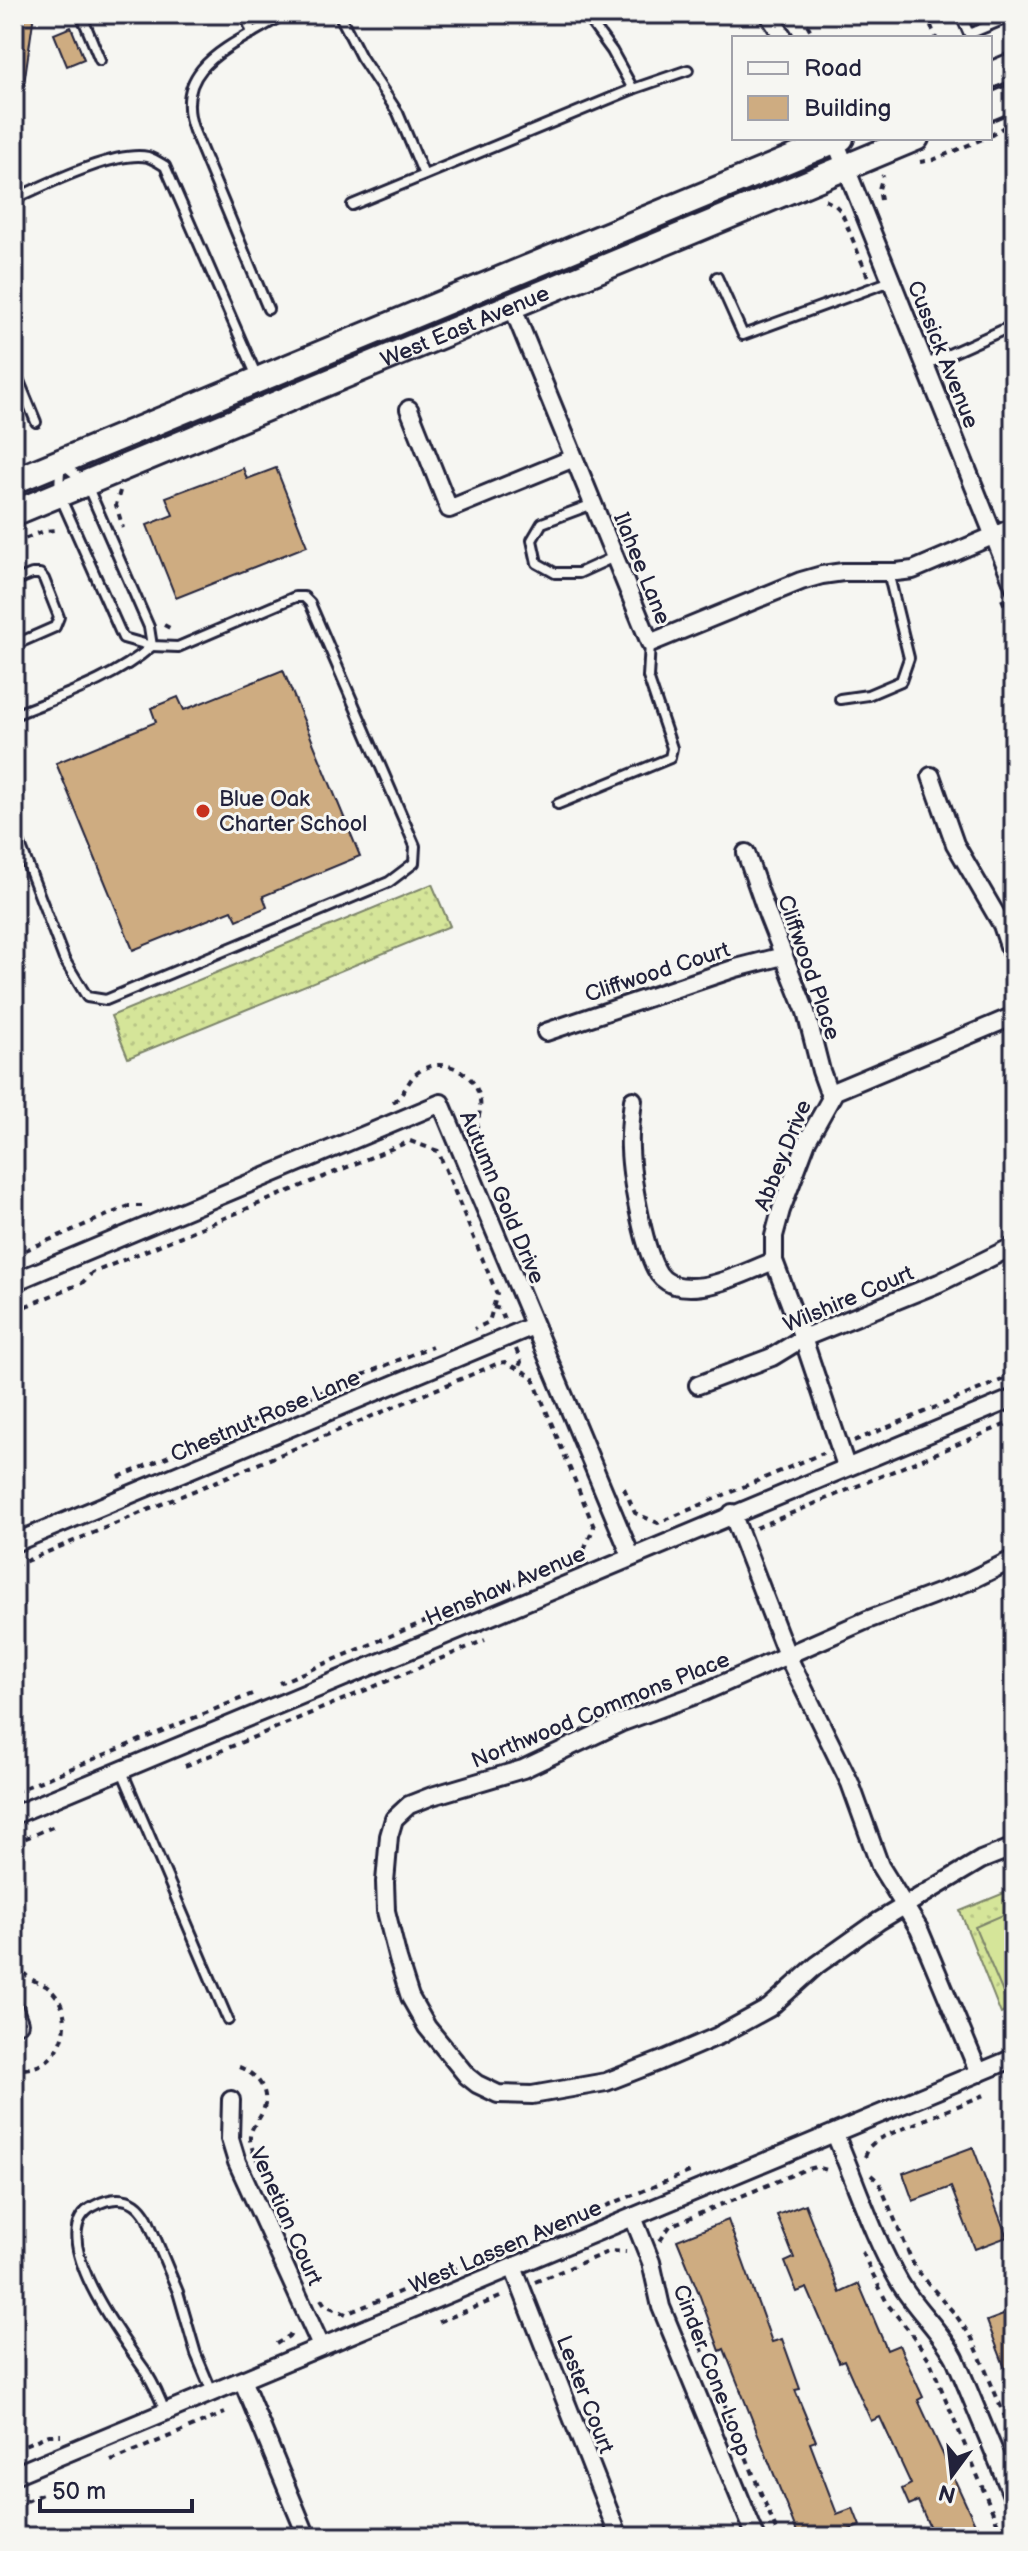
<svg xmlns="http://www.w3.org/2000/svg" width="1028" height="2551" font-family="'Balsamiq Sans',sans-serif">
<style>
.grass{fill:url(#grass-dots);stroke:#7c846a;stroke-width:2}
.garden{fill:#d5e599;stroke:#7c846a;stroke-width:2}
.building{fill:#ceac81;stroke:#22223b;stroke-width:2}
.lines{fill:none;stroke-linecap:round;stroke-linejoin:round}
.lane-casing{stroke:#22223b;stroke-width:14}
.street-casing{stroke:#22223b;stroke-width:22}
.secondary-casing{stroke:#22223b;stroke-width:30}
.path{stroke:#22223b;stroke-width:4;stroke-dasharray:6 6;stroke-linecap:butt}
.lane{stroke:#f6f6f2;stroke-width:8}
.street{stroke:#f6f6f2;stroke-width:16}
.secondary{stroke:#f6f6f2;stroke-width:24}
.poi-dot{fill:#c8321e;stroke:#f6f6f2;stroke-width:3}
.labels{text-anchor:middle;stroke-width:6;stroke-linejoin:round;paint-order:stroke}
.street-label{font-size:22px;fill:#22223b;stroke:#f6f6f2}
.poi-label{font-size:22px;fill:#22223b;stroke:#f6f6f2;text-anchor:start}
</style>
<defs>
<pattern id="grass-dots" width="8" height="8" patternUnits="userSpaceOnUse" patternTransform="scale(2)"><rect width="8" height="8" fill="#d5e599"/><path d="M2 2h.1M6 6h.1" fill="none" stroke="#b7c485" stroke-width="1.8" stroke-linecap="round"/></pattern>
</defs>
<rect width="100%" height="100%" fill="#f6f6f2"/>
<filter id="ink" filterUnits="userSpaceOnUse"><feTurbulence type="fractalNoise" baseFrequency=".0125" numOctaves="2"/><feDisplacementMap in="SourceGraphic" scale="16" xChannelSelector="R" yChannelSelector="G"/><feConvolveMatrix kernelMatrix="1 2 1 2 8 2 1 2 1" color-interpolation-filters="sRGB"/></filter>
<g filter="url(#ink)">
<!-- grass -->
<g class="grass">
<path d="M432,884l18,42 -322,132 -17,-42z"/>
<path d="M1014,1889v119l-13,6 -41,-103z"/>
</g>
<!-- garden -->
<path class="garden" d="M1005,1914l9,20v54l-11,5 -28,-66z"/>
<!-- building -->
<g class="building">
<path d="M14,14h20l-10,70h-10z"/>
<path d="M71,27l13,32 -17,7 -13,-32z"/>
<path d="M243,468l4,11 29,-11 31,78 -131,52 -29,-73 26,-10 -7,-18z"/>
<path d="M283,670l77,186 -97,40 4,11 -30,13 -5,-10 -99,40 -77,-187 100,-41 -5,-14 27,-11 6,13z"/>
<path d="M973,2147l34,90 -32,12 -24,-62 -38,14 -10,-28z"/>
<path d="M805,2204l35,89 19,-9 28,66 12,-5 24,52 -5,3 63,137h-47l-16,-36 -9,4 -7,-16 9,-5 -31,-67 -9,4 -27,-61 -5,2 -32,-74 -10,4 -12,-30 9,-4 -17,-43z"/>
<path d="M728,2220l44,122 10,-3 18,50 -5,1 21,51 -6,2 27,71 16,-6 7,18 -31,11h-30l-75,-188 -4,2 -22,-60 -21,-51z"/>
<path d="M1014,2311v78h-1l-26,-68z"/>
</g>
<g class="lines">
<defs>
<g id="lane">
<path d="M81,14l19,46"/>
<path d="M245,14l7,19"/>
<path d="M339,14l22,43 37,56 26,62"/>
<path d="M960,14l9,20 45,-19"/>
<path d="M633,89l55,-19"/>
<path d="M14,199c31,-14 101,-49 134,-42 6,2 12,6 17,9l93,213"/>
<path d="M352,205l281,-116 -21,-38 -27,-37"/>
<path d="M717,277l26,58 148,-54"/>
<path d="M268,309l-74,-178c-25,-68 45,-87 90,-117"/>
<path d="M925,365l89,-40"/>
<path d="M14,369l22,53"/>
<path d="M64,465l22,18 63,144 3,19"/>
<path d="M593,504l-51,19 -10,17 5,23 18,10h24l35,-16"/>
<path d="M14,581l18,-7h8l4,5 15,38 -4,10 -41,18"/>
<path d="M840,699l28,-4 33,-14 8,-23 -21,-86"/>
<path d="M14,715c47,-19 99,-35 138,-69"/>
<path d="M558,804l112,-46 2,-10 -24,-71 2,-34"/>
<path d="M14,829l50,130 23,38 19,3 283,-118 25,-19 1,-17 -105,-243 -6,-6h-9l-117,50 -26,-1 -29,-8 -64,-144 1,-27"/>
<path d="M122,1771l106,249"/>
<path d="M165,2412c-5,-14 -11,-27 -19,-40 -20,-29 -106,-140 -52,-166 7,-4 16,-7 24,-7 14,0 22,7 29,19l31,74 18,62 16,38"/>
</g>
<g id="street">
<path d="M768,14l16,24"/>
<path d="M834,138l180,448"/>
<path d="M512,306l138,337 151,-62 21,-6 21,-3h53l17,-2 101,-43"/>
<path d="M409,409l40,100 125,-51"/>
<path d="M931,776l24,68 47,81 12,36"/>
<path d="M746,853l22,63 38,96 15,59 9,25"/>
<path d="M546,1032l190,-64 47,-12"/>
<path d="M633,1100c-2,17 -4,33 -3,49 1,29 13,95 26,120 3,7 10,13 18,16 32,9 71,-13 100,-24"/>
<path d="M14,1282l427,-179 190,453"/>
<path d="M698,1385l74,-28 31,-19 136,-55 75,-37"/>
<path d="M846,1466l-43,-128 -29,-77v-25l7,-26 26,-69 28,-50 179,-75"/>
<path d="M732,1513l55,142 63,128 30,83 39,63 60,144"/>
<path d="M14,1543l519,-217"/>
<path d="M1014,1559l-47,23 -100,38 -163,72 -84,31 -97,46 -91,27 -23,9 -15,14 -5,17 -4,46 1,29 12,48 12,38 17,30 40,49 10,8 21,10 34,1 74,-13 54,-21 58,-25 51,-28 48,-43 62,-44 102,-61 33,-13"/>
<path d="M14,1815l1000,-417"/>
<path d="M14,2009l5,14"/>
<path d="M231,2100l-1,39 7,23 84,184"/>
<path d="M835,2134c21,49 38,103 65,149 16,27 40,47 55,75l59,142"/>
<path d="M633,2217l18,45 10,45 95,230"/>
<path d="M513,2267l106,270"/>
<path d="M243,2382l64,155"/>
<path d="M14,2475l1000,-417"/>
</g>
<g id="secondary">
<path d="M990,75l24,-10"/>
<path d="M990,107l24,-10"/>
<path d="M14,481l827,-343"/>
<path id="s1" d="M14,513l902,-375"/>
</g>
</defs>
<!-- lane casing -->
<use href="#lane" class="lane-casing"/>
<!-- street casing -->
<use href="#street" class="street-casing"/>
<!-- secondary casing -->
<use href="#secondary" class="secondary-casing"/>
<!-- path -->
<g class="path">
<path d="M801,14l14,24"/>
<path d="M926,14l10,24"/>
<path d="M990,136l14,-9"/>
<path d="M920,162l13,-2 52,-22"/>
<path d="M825,200l10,5 6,6 27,66"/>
<path d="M881,200l-2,-11 4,-14"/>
<path d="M120,491l-4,14 7,23"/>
<path d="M14,543l30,-12 11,-1"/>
<path d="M1002,599l12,28"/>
<path d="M164,625l10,5"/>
<path d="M393,1102c12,-7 14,-21 24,-29 24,-19 59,-2 63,27 2,12 -5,24 -3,37"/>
<path d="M14,1255l115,-49h16"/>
<path d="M493,1307l7,2 4,10"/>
<path d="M14,1311l68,-28 10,-10 318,-132 28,10 59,143 -8,28 -15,7"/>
<path d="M516,1349l5,13 -3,7"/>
<path d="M854,1441l160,-66"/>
<path d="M119,1477l313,-131"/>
<path d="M624,1488l11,25 23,10 165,-70"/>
<path d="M756,1528l258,-107"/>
<path d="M14,1566l485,-203 6,-1 27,14 62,151 -12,28 -303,128"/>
<path d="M185,1766l300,-126"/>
<path d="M14,1792l238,-98"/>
<path d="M14,1843l43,-18"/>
<path d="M14,1950c3,7 5,17 10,23 5,7 15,9 22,13 22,16 25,47 8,68 -10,12 -24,16 -40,15"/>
<path d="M239,2067c19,7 33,26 23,46 -3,7 -11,14 -12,23 -1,12 11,30 16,42"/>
<path d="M865,2157l4,-10 9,-8 106,-44"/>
<path d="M871,2175l8,7 36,86 40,46 17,24 42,100"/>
<path d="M584,2215l110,-45"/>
<path d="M660,2241l10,-15 134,-56 12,-3 15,4"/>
<path d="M862,2252l26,53 23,28 18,26 74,178"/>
<path d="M535,2282l75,-31 16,1"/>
<path d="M678,2291l101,246"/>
<path d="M321,2299l4,6 21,9 171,-71"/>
<path d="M439,2322l66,-27"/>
<path d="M276,2344l13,-8 4,-6"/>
<path d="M14,2449l35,-14h12"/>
<path d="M111,2461l114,-48"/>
<path d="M14,2506l33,-14"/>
</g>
<!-- lane -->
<use href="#lane" class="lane"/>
<!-- street -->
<use href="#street" class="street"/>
<!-- secondary -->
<use href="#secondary" class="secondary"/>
</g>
</g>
<!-- markers -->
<circle class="poi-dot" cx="203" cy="811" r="8"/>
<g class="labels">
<!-- street labels -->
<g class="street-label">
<text dy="8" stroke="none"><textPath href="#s1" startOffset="488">West East Avenue</textPath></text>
<text transform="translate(944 354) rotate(68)" y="8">Cussick Avenue</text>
<text transform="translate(643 568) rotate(68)" y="8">Ilahee Lane</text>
<text transform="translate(810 967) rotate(71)" y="8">Cliffwood Place</text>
<text transform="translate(657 971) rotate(-18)" y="8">Cliffwood Court</text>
<text transform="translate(782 1155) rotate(-68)" y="8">Abbey Drive</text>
<text transform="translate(503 1197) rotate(67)" y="8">Autumn Gold Drive</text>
<text transform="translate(848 1298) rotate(-23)" y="8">Wilshire Court</text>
<text transform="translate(265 1415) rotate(-23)" y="8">Chestnut Rose Lane</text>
<text transform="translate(505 1585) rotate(-23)" y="8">Henshaw Avenue</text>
<text transform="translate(600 1709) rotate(-22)" y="8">Northwood Commons Place</text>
<text transform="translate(287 2216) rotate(66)" y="8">Venetian Court</text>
<text transform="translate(505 2246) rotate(-23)" y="8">West Lassen Avenue</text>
<text transform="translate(713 2370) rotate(69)" y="8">Cinder Cone Loop</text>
<text transform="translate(586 2394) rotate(69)" y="8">Lester Court</text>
</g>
<!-- poi labels -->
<g class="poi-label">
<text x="219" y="806">Blue Oak<tspan x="219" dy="25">Charter School</tspan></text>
</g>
</g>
<!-- margin -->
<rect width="1028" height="2551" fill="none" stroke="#f6f6f2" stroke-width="48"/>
<rect x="24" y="24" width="980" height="2503" fill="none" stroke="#22223b" stroke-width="3" filter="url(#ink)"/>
<!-- legend -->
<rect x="732" y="36" width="260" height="104" fill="#f6f6f2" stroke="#a1a1a9" stroke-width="2"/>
<rect x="748" y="62" width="40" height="12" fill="#f6f6f2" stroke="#a1a1a9" stroke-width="2"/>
<text x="804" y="76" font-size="24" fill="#22223b">Road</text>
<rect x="748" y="96" width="40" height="24" fill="#ceac81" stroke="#a1a1a9" stroke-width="2"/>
<text x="804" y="116" font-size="24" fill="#22223b">Building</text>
<!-- north arrow -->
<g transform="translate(952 2475) rotate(195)" stroke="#f6f6f2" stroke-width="6" paint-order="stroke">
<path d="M0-6L14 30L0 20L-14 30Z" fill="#22223b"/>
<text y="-12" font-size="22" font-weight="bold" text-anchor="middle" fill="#22223b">N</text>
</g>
<!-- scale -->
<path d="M40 2499v12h152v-12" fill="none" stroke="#22223b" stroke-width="4"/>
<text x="52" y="2499" font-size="24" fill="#22223b" stroke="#f6f6f2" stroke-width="6" paint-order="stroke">50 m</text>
</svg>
